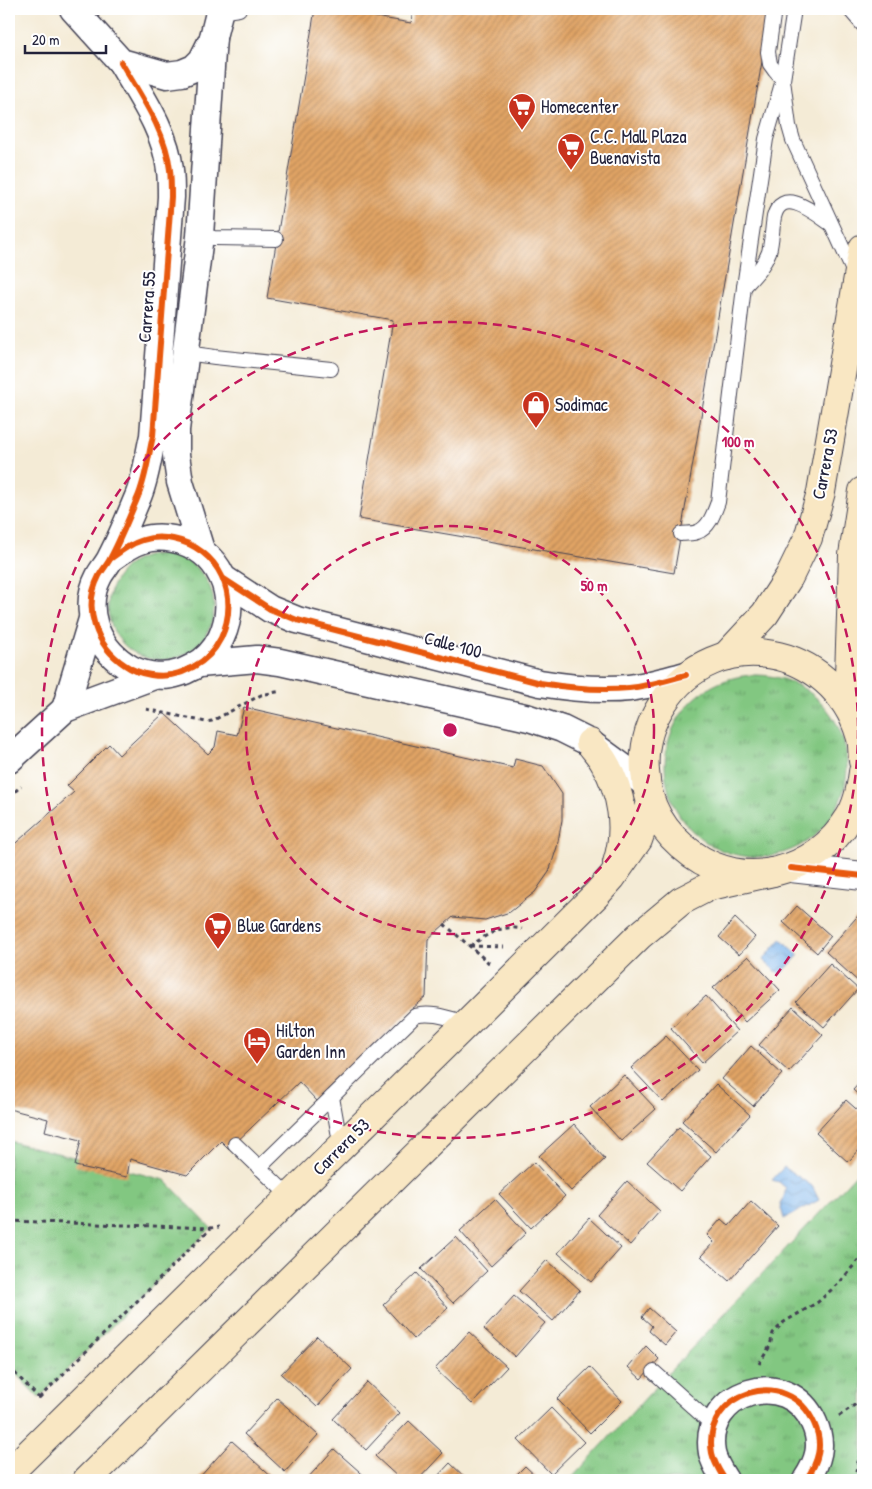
<svg xmlns="http://www.w3.org/2000/svg" width="872" height="1489" font-family="'Patrick Hand',sans-serif">
<style>
.grass{fill:url(#grass-tufts);stroke:#52745e}
.water{fill:url(#water-waves);stroke:#4e6a92}
.building{fill:url(#building-hatch)}
.lines{fill:none;stroke-linecap:round;stroke-linejoin:round}
.service-casing{stroke:#424052;stroke-width:16}
.minor-casing{stroke:#424052;stroke-width:29}
.tertiary-casing{stroke:#424052;stroke-width:30}
.secondary-casing{stroke:#424052;stroke-width:30}
.path{stroke:#424052;stroke-width:3;stroke-dasharray:4 4;stroke-linecap:butt}
.service{stroke:#fff;stroke-width:14}
.minor{stroke:#fff;stroke-width:26}
.tertiary{stroke:#fff;stroke-width:28}
.secondary{stroke:#f9e7c3;stroke-width:28}
.cycleway-casing{stroke:#fff;stroke-width:9}
.cycleway{stroke:#e8590c;stroke-width:6}
.ring{fill:none;stroke:#c2185b;stroke-width:2.5;stroke-dasharray:9 6}
.labels{text-anchor:middle;stroke-width:4;stroke-linejoin:round;paint-order:stroke}
.poi-label{font-size:18px;fill:#22223b;stroke:#fff;text-anchor:start}
.street-label{font-size:18px;fill:#22223b;stroke:#fff}
.centre{fill:#c2185b;stroke:#fff;stroke-width:2.5}
.ring-label{font-size:15px;text-anchor:middle;font-weight:bold;fill:#c2185b;stroke:#fff;stroke-width:4;stroke-linejoin:round;paint-order:stroke}
</style>
<defs>
<pattern id="grass-tufts" width="24" height="20" patternUnits="userSpaceOnUse" patternTransform="scale(1.25)"><rect width="24" height="20" fill="#82c781"/><path d="M3 7l-1-3M5 7V3M7 7l1-3M15 17l-1-3M17 17v-4M19 17l1-3" fill="none" stroke="#6aa16b"/></pattern>
<pattern id="water-waves" width="16" height="10" patternUnits="userSpaceOnUse" patternTransform="scale(1.25)"><rect width="16" height="10" fill="#7ab3ea"/><path d="M0 5q4-4 8 0t8 0" fill="none" stroke="#6491bf"/></pattern>
<pattern id="building-hatch" width="6" height="6" patternUnits="userSpaceOnUse" patternTransform="scale(1.25)"><rect width="6" height="6" fill="#e1a465"/><path d="M-1 1l2-2M0 6l6-6M5 7l2-2" fill="none" stroke="#b68554"/></pattern>
</defs>
<rect width="100%" height="100%" fill="#fff"/>
<filter id="ink" filterUnits="userSpaceOnUse"><feTurbulence type="fractalNoise" baseFrequency=".02" numOctaves="2"/><feDisplacementMap in="SourceGraphic" scale="10" xChannelSelector="R" yChannelSelector="G"/><feConvolveMatrix kernelMatrix="1 2 1 2 8 2 1 2 1" color-interpolation-filters="sRGB"/></filter>
<filter id="wash" filterUnits="userSpaceOnUse"><feTurbulence type="fractalNoise" baseFrequency=".0096" numOctaves="4" result="noise"/><feDisplacementMap in="SourceGraphic" scale="20" xChannelSelector="R" yChannelSelector="G"/><feGaussianBlur stdDeviation="1.12" result="paint"/><feColorMatrix in="noise" values="0 0 0 0 0 0 0 0 0 0 0 0 0 0 0 0 0 1.4 0 .05"/><feComposite in="paint" operator="in"/></filter>
<g filter="url(#wash)">
<rect width="100%" height="100%" fill="#f4ebd6"/>
<!-- grass -->
<g class="grass">
<circle cx="161" cy="607" r="53"/>
<circle cx="756" cy="766" r="91"/>
<path d="M9,1141l156,39 46,48 -172,170 -30,-31z"/>
<path d="M863,1167v313h-293l104,-113z"/>
</g>
<!-- water -->
<g class="water">
<path d="M781,939l18,16 -19,20 -17,-15z"/>
<path d="M784,1167l28,19 7,14 -35,19 -4,-15 4,-7 2,-9 -7,-6 -7,-2z"/>
</g>
<g id="blocks">
<!-- building -->
<g class="building">
<path d="M315,9h13l83,14 2,-14h358l-97,564 -315,-54 34,-199 -126,-22z"/>
<path d="M244,707l269,61 2,-9 28,7 19,28v26l-5,27 -8,25 -14,20 -25,20 -25,8 -32,-3 -25,22 -2,58 -14,12 -95,92 -18,-19 -70,67 -8,-8 -34,34 -57,-16 -3,18 -52,-11 6,-26 -36,-9 3,-12 -39,-10v-260l65,-57 -7,-6 42,-42 10,11 45,-42 44,41 7,-7 3,-16 19,4z"/>
<path d="M797,906l34,30 -14,17 -34,-31z"/>
<path d="M863,910v76l-37,-34z"/>
<path d="M735,918l20,19 -16,18 -20,-18z"/>
<path d="M748,956l32,34 -35,32 -32,-34z"/>
<path d="M830,964l28,25 -34,38 -28,-25z"/>
<path d="M706,996l31,35 -35,32 -31,-35z"/>
<path d="M793,1007l30,28 -34,37 -30,-27z"/>
<path d="M666,1036l32,34 -35,32 -32,-34z"/>
<path d="M751,1046l31,28 -29,32 -31,-27z"/>
<path d="M624,1075l32,34 -35,32 -31,-34z"/>
<path d="M863,1079v20l-10,-9z"/>
<path d="M716,1084l34,31 -34,37 -34,-31z"/>
<path d="M846,1100l17,15v31l-15,16 -32,-29z"/>
<path d="M574,1124l31,35 -34,32 -32,-35z"/>
<path d="M679,1127l32,29 -31,35 -33,-29z"/>
<path d="M534,1162l31,34 -34,32 -32,-34z"/>
<path d="M627,1181l33,30 -30,34 -33,-30z"/>
<path d="M495,1199l31,34 -35,33 -31,-35z"/>
<path d="M751,1201l27,25 -49,55 -28,-25 13,-14 -7,-7 14,-16 8,7z"/>
<path d="M589,1218l32,30 -30,34 -33,-29z"/>
<path d="M456,1237l31,34 -34,32 -32,-34z"/>
<path d="M547,1260l33,30 -27,31 -34,-30z"/>
<path d="M417,1273l31,35 -34,31 -31,-34z"/>
<path d="M514,1296l31,27 -30,34 -31,-28z"/>
<path d="M649,1308l27,24 -11,13 -16,-14 3,-5 -10,-9z"/>
<path d="M469,1332l38,35 -35,37 -37,-35z"/>
<path d="M317,1336l35,33 -35,38 -36,-33z"/>
<path d="M646,1346l13,13 -18,20 -13,-12z"/>
<path d="M590,1367l32,34 -32,32 -33,-34z"/>
<path d="M367,1382l33,31 -34,37 -33,-31z"/>
<path d="M277,1398l41,37 -33,37 -41,-38z"/>
<path d="M551,1408l33,34 -33,32 -33,-34z"/>
<path d="M409,1421l34,32 -25,27h-17l-26,-24z"/>
<path d="M232,1441l43,39h-76l-1,-1z"/>
<path d="M334,1449l35,31h-63z"/>
<path d="M450,1463l18,17h-34z"/>
<path d="M525,1466l15,14h-29z"/>
</g>
</g>
</g>
<g filter="url(#ink)">
<use href="#blocks" fill-opacity="0" stroke="#424052" stroke-width="1"/>
<g class="lines">
<defs>
<g id="service">
<path d="M774,9l-6,43 2,12 5,7 8,9 6,46 4,14 62,135"/>
<path d="M852,9l-1,2 12,14"/>
<path d="M219,12l20,-3"/>
<path d="M200,236l14,2 62,1"/>
<path d="M744,287c10,-11 20,-21 25,-35 3,-11 3,-23 5,-35 8,-32 42,-3 57,7"/>
<path d="M186,353l29,4 116,12"/>
<path d="M681,534c5,-1 12,0 16,-2 12,-4 17,-19 21,-30l26,-215 22,-148 17,-59 11,-71"/>
<path d="M332,1097l9,51"/>
<path d="M235,1144l55,53"/>
<path d="M259,1168l156,-152c17,-5 36,3 52,7"/>
<path d="M654,1372l60,54"/>
</g>
<g id="minor">
<path d="M73,9l48,53 46,13 15,-2 12,-5 8,-8 11,-22"/>
<path d="M201,550l-21,-68 -4,-27v-25l24,-194 13,-199 7,-28"/>
<path d="M110,559c11,-8 20,-15 33,-19 9,-3 20,-3 30,-1 46,9 68,57 48,99 -6,12 -16,23 -28,29 -5,2 -9,5 -14,6 -17,6 -40,2 -54,-8 -29,-19 -43,-57 -26,-89 3,-6 9,-12 12,-19 10,-19 18,-39 26,-58 9,-20 11,-42 16,-63l18,-239c0,-9 0,-18 -1,-27 -4,-39 -30,-75 -49,-108"/>
<path d="M224,579l46,30 27,11 243,63c30,5 59,8 89,5 19,-2 38,-8 57,-13"/>
<path d="M199,664l58,-5 23,3 249,56 33,11 28,14 56,41"/>
<path d="M65,709l27,-90"/>
<path d="M9,760l56,-51 89,-33"/>
<path d="M725,1480c-5,-8 -11,-17 -13,-27 -11,-61 76,-89 102,-30 10,22 4,39 -8,57"/>
</g>
<path id="tertiary" d="M791,868l72,8"/>
<g id="secondary">
<path d="M726,656l39,-42 24,-37 19,-39 13,-46 42,-244"/>
<path d="M848,706l5,-151 10,-64"/>
<path d="M590,743c4,6 10,12 14,19 18,30 24,67 13,101"/>
<path d="M863,761c-1,-8 0,-18 -3,-26 -27,-91 -145,-113 -197,-32 -14,21 -20,44 -18,68 2,35 19,63 47,83 52,38 124,19 157,-36 9,-14 12,-30 14,-46"/>
<path d="M9,1473l458,-450 129,-128 16,-18 26,-37 13,-37"/>
<path d="M87,1480l552,-544 42,-35 29,-15 63,-14"/>
</g>
</defs>
<!-- service casing -->
<use href="#service" class="service-casing"/>
<!-- minor casing -->
<use href="#minor" class="minor-casing"/>
<!-- tertiary casing -->
<use href="#tertiary" class="tertiary-casing"/>
<!-- secondary casing -->
<use href="#secondary" class="secondary-casing"/>
<!-- path -->
<g class="path">
<path d="M146,709l60,13 6,-1 49,-26 20,-4"/>
<path d="M9,797l12,-11"/>
<path d="M444,924l45,39"/>
<path d="M470,946c17,-11 31,-22 52,-17"/>
<path d="M470,946l34,1"/>
<path d="M9,1221l202,7"/>
<path d="M759,1364l11,-18 3,-13 11,-11 34,-20 23,-21 22,-27"/>
<path d="M9,1367l31,32"/>
<path d="M39,1398l172,-170 8,-1"/>
<path d="M839,1416l24,-17"/>
<path d="M854,1480l9,-40"/>
</g>
<!-- service -->
<use href="#service" class="service"/>
<!-- minor -->
<use href="#minor" class="minor"/>
<!-- tertiary -->
<use href="#tertiary" class="tertiary"/>
<!-- secondary -->
<use href="#secondary" class="secondary"/>
<defs>
<g id="cycleway">
<path d="M110,559c11,-8 20,-15 33,-19 9,-3 20,-3 30,-1 46,9 68,57 48,99 -6,12 -16,23 -28,29 -5,2 -9,5 -14,6 -17,6 -40,2 -54,-8 -29,-19 -43,-57 -26,-89 3,-6 9,-12 12,-19 10,-19 18,-39 26,-58 9,-20 11,-42 16,-63l18,-239c0,-9 0,-18 -1,-27 -4,-39 -30,-75 -49,-108"/>
<path d="M224,579l46,30 27,11 243,63c30,5 59,8 89,5 19,-2 38,-8 57,-13"/>
<path d="M791,868l72,8"/>
<path d="M725,1480c-5,-8 -11,-17 -13,-27 -11,-61 76,-89 102,-30 10,22 4,39 -8,57"/>
</g>
</defs>
<!-- cycleway casing -->
<use href="#cycleway" class="cycleway-casing"/>
<!-- cycleway -->
<use href="#cycleway" class="cycleway"/>
</g>
</g>
<!-- distance rings -->
<g class="ring">
<circle cx="450" cy="730" r="204"/>
<circle cx="450" cy="730" r="408"/>
</g>
<!-- icons -->
<defs>
<symbol id="supermarket-pin" viewBox="-11 -11 22 30"><path d="M0 17L-7.5 6A9.5 9.5 0 1 1 7.5 6Z" fill="#c8321e" stroke="#fff"/><path d="M-6-5.5h2.5l.6 2H6L4.5 2H-2.5L-4.4-4H-6ZM-1.5 3.2a1.3 1.3 0 1 0 .1 0ZM3 3.2a1.3 1.3 0 1 0 .1 0Z" fill="#fff"/></symbol>
<symbol id="shop-pin" viewBox="-11 -11 22 30"><path d="M0 17L-7.5 6A9.5 9.5 0 1 1 7.5 6Z" fill="#c8321e" stroke="#fff"/><path d="M-5-2.5h2.3a2.7 3.5 0 0 1 5.4 0H5L5.5 6h-11ZM-1.5-2.5h3a1.5 2.3 0 0 0-3 0Z" fill="#fff"/></symbol>
<symbol id="hotel-pin" viewBox="-11 -11 22 30"><path d="M0 17L-7.5 6A9.5 9.5 0 1 1 7.5 6Z" fill="#c8321e" stroke="#fff"/><path d="M-6-4.5h1.5V1H6V5H4.5V3h-9V5H-6ZM-4 0a1.8 1.8 0 1 1 3.6 0ZM.5 0V-2.5h3Q6-2.5 6 0Z" fill="#fff"/></symbol>
</defs>
<g fill-rule="evenodd">
<use href="#supermarket-pin" x="506" y="91" width="32" height="43"/>
<use href="#supermarket-pin" x="555" y="131" width="32" height="43"/>
<use href="#shop-pin" x="520" y="389" width="32" height="43"/>
<use href="#supermarket-pin" x="202" y="910" width="32" height="43"/>
<use href="#hotel-pin" x="241" y="1025" width="32" height="43"/>
</g>
<g class="labels">
<!-- poi labels -->
<g class="poi-label">
<text x="541" y="113">Homecenter</text>
<text x="590" y="143">C.C. Mall Plaza<tspan x="590" dy="21">Buenavista</tspan></text>
<text x="555" y="411">Sodimac</text>
<text x="237" y="932">Blue Gardens</text>
<text x="276" y="1037">Hilton<tspan x="276" dy="21">Garden Inn</tspan></text>
</g>
<!-- street labels -->
<g class="street-label">
<text transform="translate(147 307) rotate(-86)" y="6">Carrera 55</text>
<text transform="translate(825 464) rotate(-79)" y="6">Carrera 53</text>
<text transform="translate(453 645) rotate(15)" y="6">Calle 100</text>
<text transform="translate(341 1147) rotate(-45)" y="6">Carrera 53</text>
</g>
</g>
<circle cx="450" cy="730" r="8" class="centre"/>
<g class="ring-label">
<text x="738" y="447">100 m</text>
<text x="594" y="591">50 m</text>
</g>
<!-- margin -->
<rect width="872" height="1489" fill="none" stroke="#fff" stroke-width="30"/>
<!-- scale -->
<path d="M25 45v8h81v-8" fill="none" stroke="#22223b" stroke-width="2.5"/>
<text x="32" y="45" font-size="15" fill="#22223b" stroke="#ffffff" stroke-width="4" paint-order="stroke">20 m</text>
</svg>
